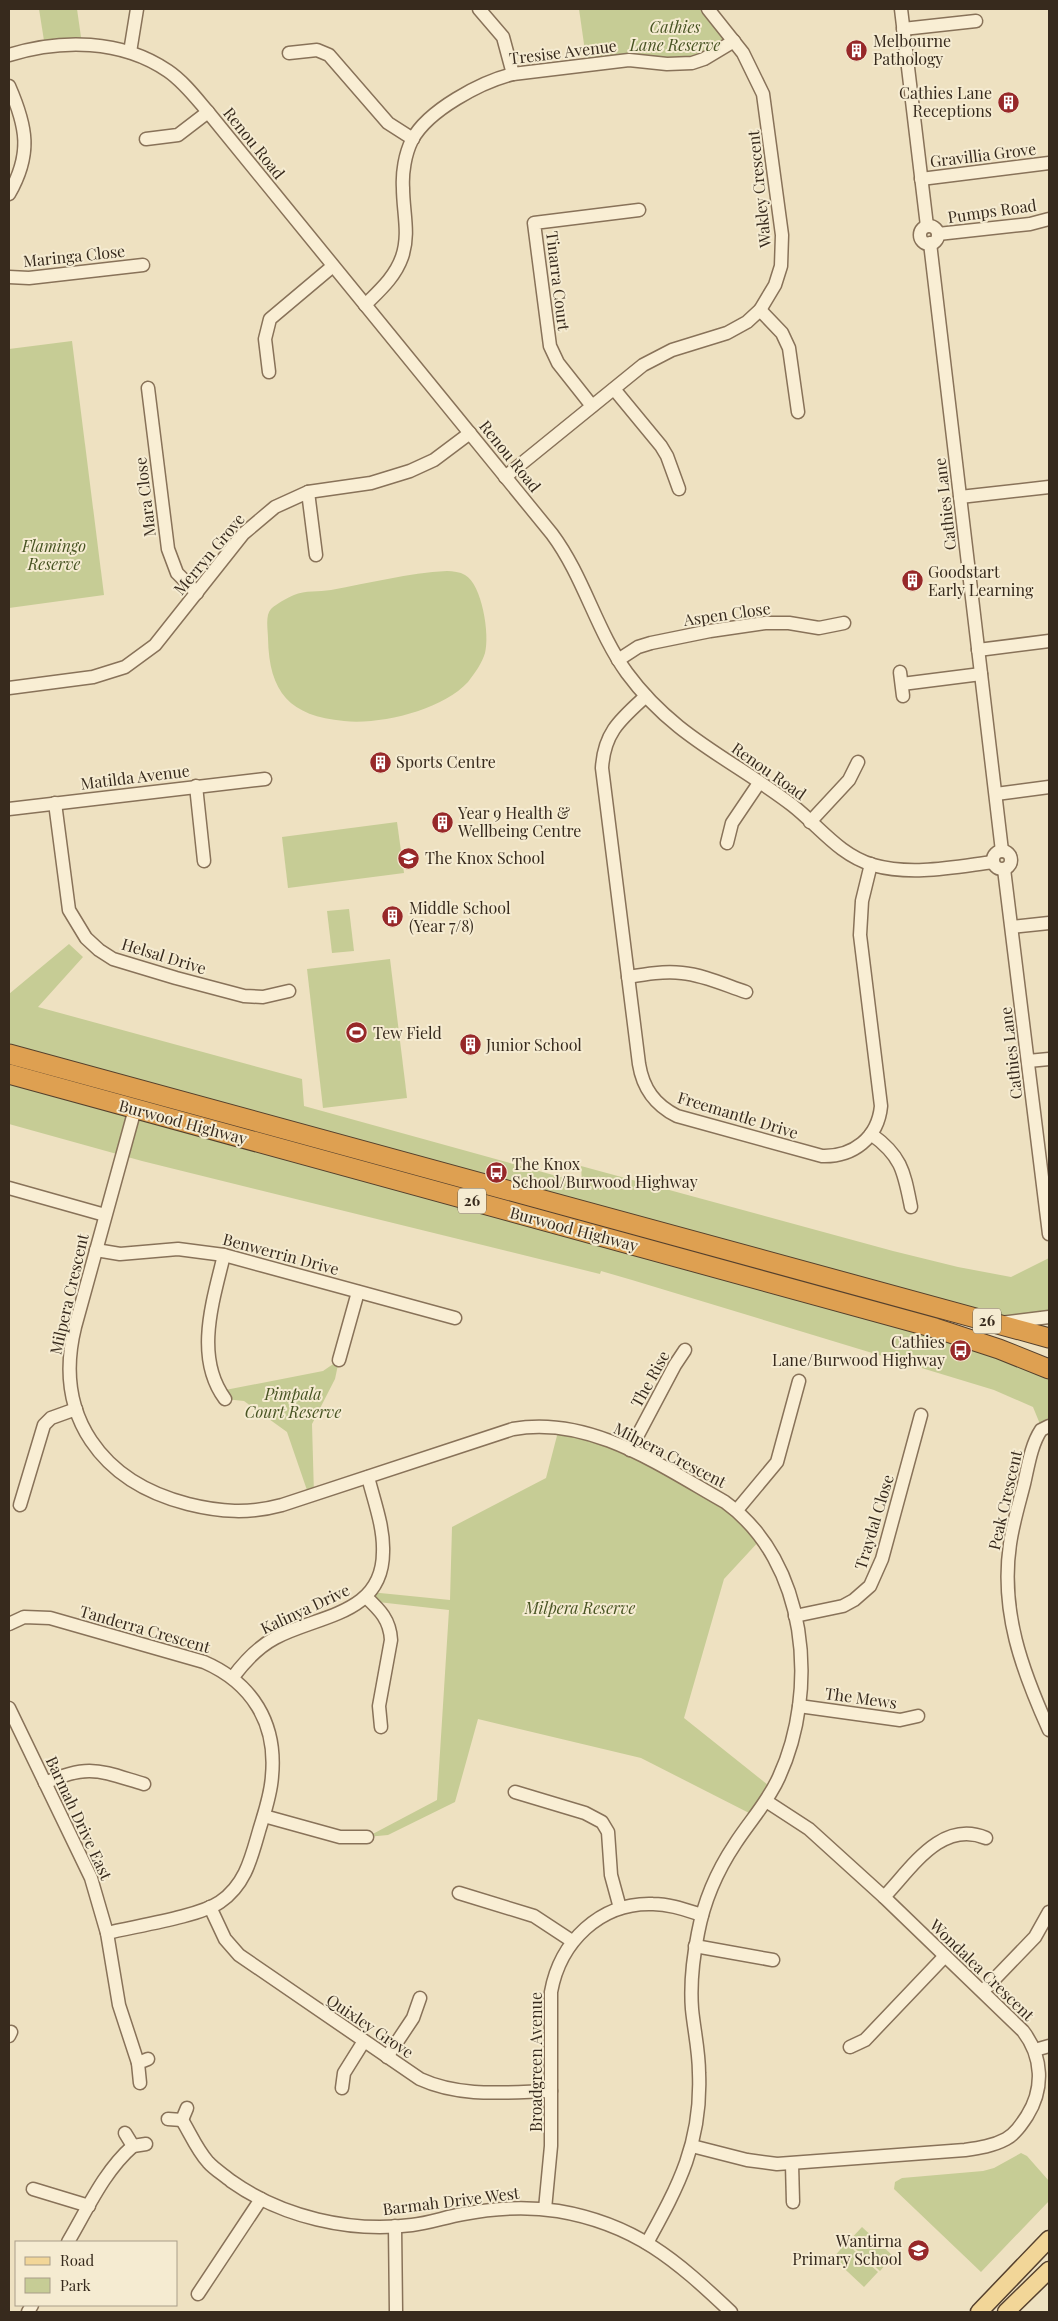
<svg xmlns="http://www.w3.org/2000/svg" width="1058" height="2321" font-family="'Playfair Display',serif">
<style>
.green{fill:#c6cc95}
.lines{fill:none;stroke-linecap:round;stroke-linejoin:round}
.minor-casing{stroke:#887259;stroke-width:15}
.major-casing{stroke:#55402d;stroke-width:19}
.highway-casing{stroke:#55402d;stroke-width:21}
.minor{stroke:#f9eed4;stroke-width:12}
.major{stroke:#f2d698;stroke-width:16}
.highway{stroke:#dea051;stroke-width:19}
.labels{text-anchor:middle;stroke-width:4;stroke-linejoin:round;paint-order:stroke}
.shield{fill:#f5ebd1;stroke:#706453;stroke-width:1}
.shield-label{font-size:15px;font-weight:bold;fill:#372a1d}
.park-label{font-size:16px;font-style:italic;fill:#485423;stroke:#f5ebd1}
.poi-label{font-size:16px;fill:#372a1d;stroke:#f5ebd1;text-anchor:start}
.street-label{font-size:16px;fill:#372a1d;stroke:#f5ebd1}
</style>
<rect width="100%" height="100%" fill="#eee1c1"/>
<!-- green -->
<g class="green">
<path d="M39,9h38l5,35 -37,3z"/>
<path d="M579,9h129l26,32 -30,18 -117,6z"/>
<path d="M72,341l32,254 -95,13v-259z"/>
<path d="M447,571c6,0 13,1 18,4 17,9 25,60 20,78 -3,10 -10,20 -17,29 -26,28 -87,43 -124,39 -54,-5 -75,-28 -76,-83 0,-8 -3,-23 3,-29 5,-5 16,-11 23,-14 11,-5 25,-3 37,-5 39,-7 77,-17 116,-19z"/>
<path d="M397,822l7,51 -116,15 -6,-51z"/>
<path d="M349,909l5,42 -22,2 -5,-42z"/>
<path d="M69,944l14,13 -45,50 264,72 2,27 278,77 -1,-17 312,85 65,16 53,10 38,-19v59l-52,7 -988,-270v-60z"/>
<path d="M390,959l17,139 -84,10 -16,-139z"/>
<path d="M9,1074l1040,295v57l-7,3 -9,-22 -39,-17 -362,-110 -31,-9 -1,3 -458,-113 -133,-37z"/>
<path d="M339,1360l-4,19 -23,45 2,71 -5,1 -22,-64 -43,-31 -19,-2 -5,-8 103,-20z"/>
<path d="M559,1428l22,4 144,70 36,37 -37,40 -40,139 89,71 -18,27 -114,-58 -163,-39 -23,83 -67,33 -21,2 70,-37 12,-190 -80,-9 1,-9 80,8 2,-73 94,-49z"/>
<path d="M1021,2153l6,3 22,25v20l-68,71 -87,-83 1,-7 7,-4 81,-7 11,-3z"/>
<path d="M862,2227l31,29 -13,15 -32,-29z"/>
<path d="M846,2243l32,29 -14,15 -31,-29z"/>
</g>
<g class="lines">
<defs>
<g id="minor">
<path d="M479,9l24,28 10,37"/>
<path d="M901,9l26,217"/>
<path d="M903,29l73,-8"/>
<path d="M130,52l7,-43"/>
<path d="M289,53l28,-3 12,5 59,68 25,16"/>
<path d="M9,55c52,-16 112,-16 159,16 16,11 28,27 40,41l344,422c32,43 44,96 75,139 47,64 105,86 165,132 27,21 47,50 81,60 39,11 81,2 120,-3"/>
<path d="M9,86c18,41 23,68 0,108"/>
<path d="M146,139l32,-4 30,-23"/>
<path d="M921,179l128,-16"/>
<circle cx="929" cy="235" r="9"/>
<path d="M938,234l92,-10 19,-5"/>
<path d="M930,243l72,608"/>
<path d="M9,277l20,1 114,-13"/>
<path d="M365,305c15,-15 30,-28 37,-48 8,-23 1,-45 1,-69 -1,-15 2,-34 9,-48 16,-30 69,-58 101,-66l116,-14 38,4 25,-1 12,-4 30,-18"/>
<path d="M760,310l22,23 7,15 9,64"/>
<path d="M269,372l-4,-33 5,-20 63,-53"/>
<path d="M148,388l20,161 9,24 20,20"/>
<path d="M614,389l47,57 6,10 12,33"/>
<path d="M592,406l-34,-43 -8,-17 -16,-123 105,-13"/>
<path d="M505,477l138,-112 29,-15 55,-17 20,-11 13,-12 15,-25 6,-19 1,-31 -19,-141 -20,-41 -35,-44"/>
<path d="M308,492l8,63"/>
<path d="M960,497l89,-10"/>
<path d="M978,650l71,-9"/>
<path d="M618,660l20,-13 13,-4 59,-12 55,-8h24l30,5 25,-5"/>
<path d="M900,672l3,24"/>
<path d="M902,684l79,-10"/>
<path d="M9,688l84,-11 32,-10 30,-22 88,-111 32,-27 33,-15 63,-9 39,-12 24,-11 36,-27"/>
<path d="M646,696c-25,23 -42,36 -44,72l37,296c4,25 16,41 38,52l145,40c31,1 56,-18 59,-50l-21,-171 2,-34 9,-37"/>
<path d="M196,786l8,75"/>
<path d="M996,794l53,-7"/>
<path d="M55,803l14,107 17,28 13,12 14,9 63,19 68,18 19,1 26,-6"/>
<path d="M9,809l256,-30"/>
<path d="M810,822l39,-42 9,-18"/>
<path d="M727,843l5,-20 27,-40"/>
<circle cx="1002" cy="860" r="9"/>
<path d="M1004,869l45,365"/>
<path d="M1012,927l37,-4"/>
<path d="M628,977c18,-3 36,-6 54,-4 22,2 43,12 64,19"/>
<path d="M1028,1061l21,-2"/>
<path d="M135,1109l-60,218c-22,89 27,155 113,177 32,8 61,10 94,1l231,-76c77,-14 148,37 212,73 83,60 94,188 54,275 -11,25 -30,45 -44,67 -18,27 -31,57 -37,89 -5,25 -8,50 -6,76 2,21 7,42 7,64 3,69 -20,112 -52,170"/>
<path d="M871,1134c31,22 33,38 40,73"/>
<path d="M9,1188l96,27"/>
<path d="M96,1250l24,4 58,-5 46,6 231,63"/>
<path d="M224,1255c-11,46 -30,102 1,144"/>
<path d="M1001,1323l48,-6"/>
<path d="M339,1360l19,-68"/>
<path d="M1049,1426l-8,4c-10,15 -13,37 -17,54 -5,20 -11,39 -14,60 -10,67 12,126 39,186"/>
<path d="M630,1450l45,-85 10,-15"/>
<path d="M20,1505l24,-80 7,-7 25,-9"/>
<path d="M737,1510l40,-48 22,-81"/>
<path d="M366,1597c14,13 24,23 25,43l-12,66 2,21"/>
<path d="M795,1616l48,-10 11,-6 16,-14 12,-27 39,-144"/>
<path d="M9,1624l15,-7 26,1 154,44c48,21 73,61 68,114 -1,19 -8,38 -13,55 -8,28 -14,54 -39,71 -22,15 -85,24 -113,31"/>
<path d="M233,1677c12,-16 25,-30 42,-39 43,-23 108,-23 108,-86 1,-25 -9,-51 -15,-75"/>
<path d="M799,1706l101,14 18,-4"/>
<path d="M9,1708l82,170 16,55 12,72 19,58"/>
<path d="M45,1783c44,-20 55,-12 99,1"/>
<path d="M515,1792l70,21 17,9 6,10 3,43 9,33"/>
<path d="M264,1816l76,21h27"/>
<path d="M459,1893l75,23 38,25"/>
<path d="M884,1897c27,-28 57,-78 102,-59"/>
<path d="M210,1907l15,32 14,16 181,124c41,19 88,13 131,12"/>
<path d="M695,1946l78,14"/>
<path d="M983,1991l52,-54 14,-25"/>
<path d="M9,2036l2,-4"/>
<path d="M850,2047l15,-7 80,-84"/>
<path d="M1035,2050l14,-4"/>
<path d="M387,2057l26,-39 7,-20"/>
<path d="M140,2083l-2,-20 10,-4"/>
<path d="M342,2088l2,-15 20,-32"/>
<path d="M168,2119l14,1 5,-12"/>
<path d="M182,2120c8,13 15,30 26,42 6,7 16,13 23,19 51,36 119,52 181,44 17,-2 34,-8 51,-11 31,-6 63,-8 95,-3 77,13 118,49 173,101"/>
<path d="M125,2133l8,13 13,-2"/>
<path d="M692,2146l55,14 30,4 188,-14c14,-2 28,-4 41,-11 9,-5 15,-14 21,-23 17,-27 16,-59 -4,-85l-139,-134 -75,-68 -43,-28"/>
<path d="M792,2164l1,38"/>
<path d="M33,2189l56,17"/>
<path d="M545,2209l6,-63v-154c9,-50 49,-90 102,-88 17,0 33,6 49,11"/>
<path d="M395,2226l1,86"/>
<path d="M68,2242c19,-32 36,-71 65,-96"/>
<path d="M198,2294l63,-95"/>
<path d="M28,2312l4,-7"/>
</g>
<g id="major">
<path d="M979,2312l70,-73"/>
<path d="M1006,2312l43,-42"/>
</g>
<g id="highway">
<path d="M9,1054l1040,284"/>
<path d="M9,1074l926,254 64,21 50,20"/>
</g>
</defs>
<!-- minor casing -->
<use href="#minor" class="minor-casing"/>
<!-- major casing -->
<use href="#major" class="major-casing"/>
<!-- highway casing -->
<use href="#highway" class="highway-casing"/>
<!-- minor -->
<use href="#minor" class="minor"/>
<!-- major -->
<use href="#major" class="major"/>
<!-- highway -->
<use href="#highway" class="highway"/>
</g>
<!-- icons -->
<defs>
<symbol id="building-disc" viewBox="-11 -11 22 22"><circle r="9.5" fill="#972829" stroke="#f5ebd1"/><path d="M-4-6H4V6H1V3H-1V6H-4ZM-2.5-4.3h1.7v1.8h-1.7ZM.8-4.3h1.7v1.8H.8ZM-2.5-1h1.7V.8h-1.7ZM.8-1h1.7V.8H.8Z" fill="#fff"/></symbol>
<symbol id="school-disc" viewBox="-11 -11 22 22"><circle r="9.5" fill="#972829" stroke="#f5ebd1"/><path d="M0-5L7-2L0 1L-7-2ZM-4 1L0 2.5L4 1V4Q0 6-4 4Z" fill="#fff"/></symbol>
<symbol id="stadium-disc" viewBox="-11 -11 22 22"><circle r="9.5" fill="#972829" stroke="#f5ebd1"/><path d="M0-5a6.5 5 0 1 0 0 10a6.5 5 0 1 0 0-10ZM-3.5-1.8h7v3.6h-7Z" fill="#fff"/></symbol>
<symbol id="bus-disc" viewBox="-11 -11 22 22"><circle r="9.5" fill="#972829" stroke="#f5ebd1"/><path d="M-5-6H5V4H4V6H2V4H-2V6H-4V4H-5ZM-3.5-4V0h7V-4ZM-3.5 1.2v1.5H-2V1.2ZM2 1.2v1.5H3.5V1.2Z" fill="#fff"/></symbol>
</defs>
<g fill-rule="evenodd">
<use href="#building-disc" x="844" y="38" width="25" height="25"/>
<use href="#building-disc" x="996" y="90" width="25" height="25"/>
<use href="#building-disc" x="900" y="568" width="25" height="25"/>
<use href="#building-disc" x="368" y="750" width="25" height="25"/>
<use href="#building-disc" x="430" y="810" width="25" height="25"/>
<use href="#school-disc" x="396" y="846" width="25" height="25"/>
<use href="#building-disc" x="380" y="904" width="25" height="25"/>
<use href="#stadium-disc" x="344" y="1020" width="25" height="25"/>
<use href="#building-disc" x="458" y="1032" width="25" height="25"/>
<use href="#bus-disc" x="484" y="1160" width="25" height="25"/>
<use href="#bus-disc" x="948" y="1338" width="25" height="25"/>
<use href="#school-disc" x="906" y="2238" width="25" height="25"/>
</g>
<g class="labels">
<!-- shield labels -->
<g class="shield">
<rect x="458" y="1188.5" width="28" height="25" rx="4"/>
<rect x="973" y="1308.5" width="28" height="25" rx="4"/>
</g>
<g class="shield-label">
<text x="472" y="1206">26</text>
<text x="987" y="1326">26</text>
</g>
<!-- park labels -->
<g class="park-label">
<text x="675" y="33">Cathies<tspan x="675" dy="18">Lane Reserve</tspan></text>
<text x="54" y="552">Flamingo<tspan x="54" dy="18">Reserve</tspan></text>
<text x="293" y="1400">Pimpala<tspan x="293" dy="18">Court Reserve</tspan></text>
<text x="580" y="1614">Milpera Reserve</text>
</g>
<!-- poi labels -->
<g class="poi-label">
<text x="873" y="47">Melbourne<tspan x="873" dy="18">Pathology</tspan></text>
<text x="992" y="99" text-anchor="end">Cathies Lane<tspan x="992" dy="18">Receptions</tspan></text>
<text x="928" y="578">Goodstart<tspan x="928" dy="18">Early Learning</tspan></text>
<text x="396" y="768">Sports Centre</text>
<text x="458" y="819">Year 9 Health &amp;<tspan x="458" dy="18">Wellbeing Centre</tspan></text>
<text x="425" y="864">The Knox School</text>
<text x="409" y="914">Middle School<tspan x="409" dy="18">(Year 7/8)</tspan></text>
<text x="373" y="1039">Tew Field</text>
<text x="486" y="1051">Junior School</text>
<text x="512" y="1170">The Knox<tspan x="512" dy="18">School/Burwood Highway</tspan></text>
<text x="945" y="1348" text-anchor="end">Cathies<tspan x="945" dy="18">Lane/Burwood Highway</tspan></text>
<text x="902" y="2247" text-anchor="end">Wantirna<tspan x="902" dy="18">Primary School</tspan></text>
</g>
<!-- street labels -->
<g class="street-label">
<text transform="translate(563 52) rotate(-7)" y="6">Tresise Avenue</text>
<text transform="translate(254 143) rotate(51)" y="6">Renou Road</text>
<text transform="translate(983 155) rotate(-7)" y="6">Gravillia Grove</text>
<text transform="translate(759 189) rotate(-96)" y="6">Wakley Crescent</text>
<text transform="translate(992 211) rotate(-8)" y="6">Pumps Road</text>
<text transform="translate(74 256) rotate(-6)" y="6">Maringa Close</text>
<text transform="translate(558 281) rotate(83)" y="6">Tinarra Court</text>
<text transform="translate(510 456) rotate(51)" y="6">Renou Road</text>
<text transform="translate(145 497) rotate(-97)" y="6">Mara Close</text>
<text transform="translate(945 504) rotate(-97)" y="6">Cathies Lane</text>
<text transform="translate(209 554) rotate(-50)" y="6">Merryn Grove</text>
<text transform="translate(727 614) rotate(-8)" y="6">Aspen Close</text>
<text transform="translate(769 771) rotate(35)" y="6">Renou Road</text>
<text transform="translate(135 777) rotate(-7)" y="6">Matilda Avenue</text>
<text transform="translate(164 956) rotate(17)" y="6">Helsal Drive</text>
<text transform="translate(1011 1053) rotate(-97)" y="6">Cathies Lane</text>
<text transform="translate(738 1115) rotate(17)" y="6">Freemantle Drive</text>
<text transform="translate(183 1122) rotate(15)" y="6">Burwood Highway</text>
<text transform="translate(574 1229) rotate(15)" y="6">Burwood Highway</text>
<text transform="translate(281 1254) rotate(15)" y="6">Benwerrin Drive</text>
<text transform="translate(69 1294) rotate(-77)" y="6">Milpera Crescent</text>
<text transform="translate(650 1379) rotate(-61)" y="6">The Rise</text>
<text transform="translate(670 1455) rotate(27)" y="6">Milpera Crescent</text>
<text transform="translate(1005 1500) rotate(-77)" y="6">Peak Crescent</text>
<text transform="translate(874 1522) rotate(-73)" y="6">Traydal Close</text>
<text transform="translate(305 1609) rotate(-25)" y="6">Kalinya Drive</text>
<text transform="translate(145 1629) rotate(16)" y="6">Tanderra Crescent</text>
<text transform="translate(861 1698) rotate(8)" y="6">The Mews</text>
<text transform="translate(79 1818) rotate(65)" y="6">Barmah Drive East</text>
<text transform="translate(982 1970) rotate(44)" y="6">Wondalea Crescent</text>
<text transform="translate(370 2026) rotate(34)" y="6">Quixley Grove</text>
<text transform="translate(536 2062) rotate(-90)" y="6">Broadgreen Avenue</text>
<text transform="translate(451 2201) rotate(-7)" y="6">Barmah Drive West</text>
</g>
</g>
<!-- border -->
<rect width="1058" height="2321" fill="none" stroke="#372a1d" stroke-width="20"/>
<!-- legend -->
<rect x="15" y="2241" width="162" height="65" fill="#f5ebd1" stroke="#a99e89"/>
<rect x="25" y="2257" width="25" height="8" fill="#f2d698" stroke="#a99e89"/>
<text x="60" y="2266" font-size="15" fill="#372a1d">Road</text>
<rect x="25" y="2278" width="25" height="15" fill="#c6cc95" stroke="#a99e89"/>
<text x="60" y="2291" font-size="15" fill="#372a1d">Park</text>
</svg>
